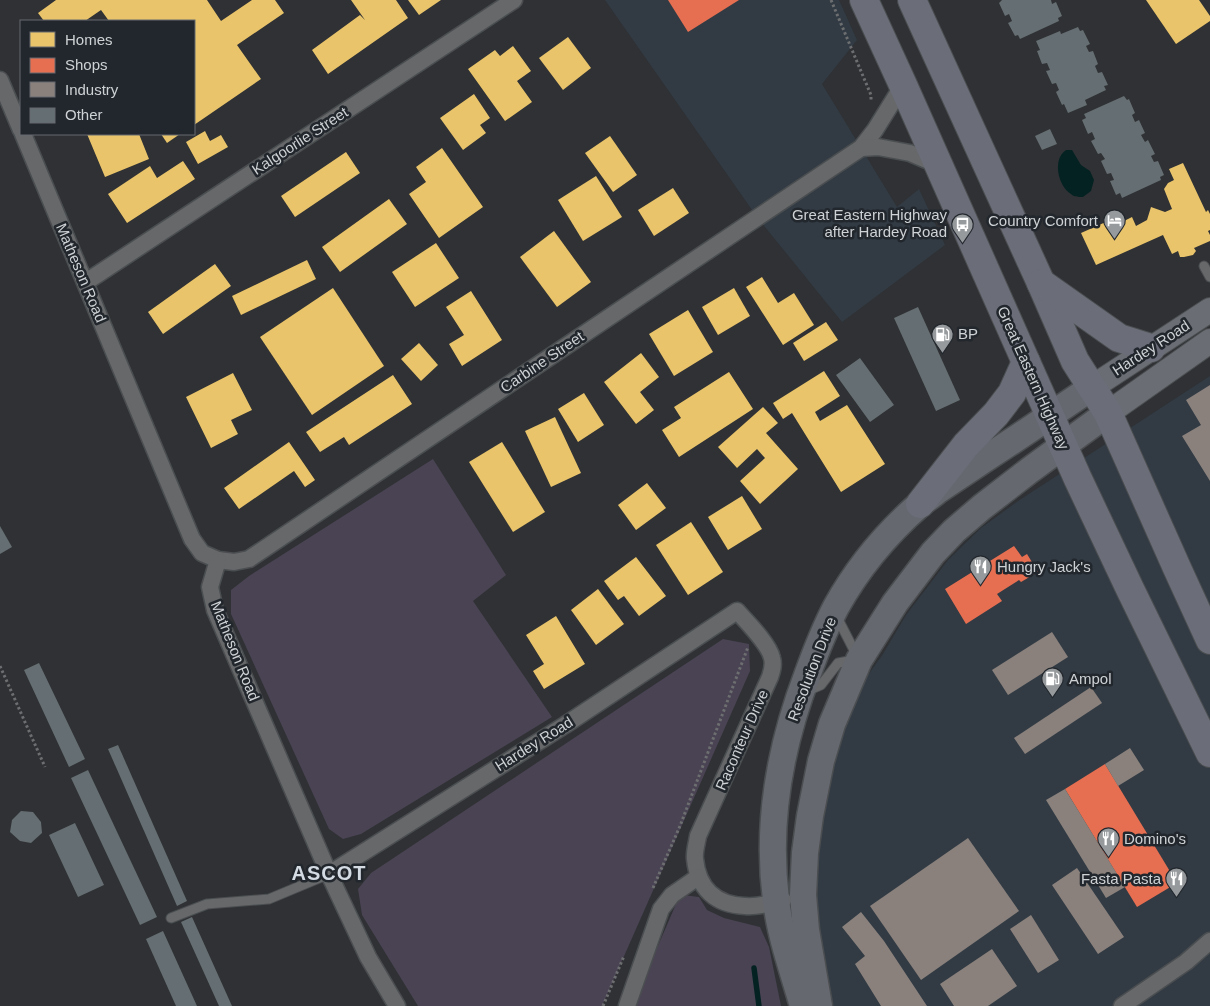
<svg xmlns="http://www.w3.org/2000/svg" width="1210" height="1006" font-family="Arial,sans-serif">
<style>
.built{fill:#323b44}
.green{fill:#4a4353}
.water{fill:#052223}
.homes{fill:#e9c46a}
.shops{fill:#e76f51}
.industry{fill:#8a817c}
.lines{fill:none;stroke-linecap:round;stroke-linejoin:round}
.stream{stroke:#052223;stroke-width:5.5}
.building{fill:#656e72}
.lane-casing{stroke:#4b4e50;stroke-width:11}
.street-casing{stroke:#4b4e50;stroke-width:19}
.secondary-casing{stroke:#4b4e50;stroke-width:26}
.primary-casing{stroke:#4b4e50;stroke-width:29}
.highway-casing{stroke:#4b4e50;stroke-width:30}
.path{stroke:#6c6e70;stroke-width:3;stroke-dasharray:2.5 2.5;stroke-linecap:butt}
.lane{stroke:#66686a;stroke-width:9}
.street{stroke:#66686a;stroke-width:16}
.secondary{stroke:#6a6d73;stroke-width:24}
.primary{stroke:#666870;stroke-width:26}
.highway{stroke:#6b6d79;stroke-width:28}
.labels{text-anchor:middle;stroke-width:5;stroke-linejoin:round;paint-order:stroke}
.street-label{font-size:15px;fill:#ced2d5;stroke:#22272d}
.poi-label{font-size:15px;fill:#ced2d5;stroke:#22272d;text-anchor:start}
.district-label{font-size:20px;font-weight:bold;letter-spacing:1px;fill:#d4dbe2;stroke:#22272d}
</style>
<rect width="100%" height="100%" fill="#2f3134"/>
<!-- built -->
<g class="built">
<path d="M605,0h234l18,40 -35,44 75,123 22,-18 26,56 -103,77 -85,-105z"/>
<path d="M1210,376v630h-385l-16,-77 17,-154 32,-86 25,-35 23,-39 42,-55 33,-32 37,-27z"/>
</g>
<!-- green -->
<g class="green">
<path d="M433,459l73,116 -33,26 79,116 -191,117 -18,5 -14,-10 -98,-215v-24l18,-14z"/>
<path d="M723,639l26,5 1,27 -148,335h-184l-56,-91 -4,-26 13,-16z"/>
<path d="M683,895l16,2 8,13 17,8 36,9 9,20 12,59h-149l44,-102z"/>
</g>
<!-- water -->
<path class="water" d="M1066,150h6l9,15 9,6 4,9 -3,11 -8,6c-5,0 -9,0 -12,-3 -13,-8 -19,-35 -5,-44z"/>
<!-- homes -->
<g class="homes">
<path d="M56,0h151l14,21 31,-21h23l9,13 -47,32 24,34 -67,46v-104h-85l-8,-11 -16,11h-41l-6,-8z"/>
<path d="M351,0h45l12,18 -80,56 -16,-24 48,-35 5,5z"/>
<path d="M408,0h33l-22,15z"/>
<path d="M1146,0h53l11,16v5l-34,23z"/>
<path d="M568,37l23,31 -28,22 -24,-32z"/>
<path d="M513,46l18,25 -14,10 15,21 -27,19 -37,-52 27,-19 5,6z"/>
<path d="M474,94l16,24 -10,7 6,8 -23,17 -23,-32z"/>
<path d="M205,131l5,10 11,-6 7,12 -30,17 -12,-22z"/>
<path d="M87,134h33v1l4,-1h15l10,25 -44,18z"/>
<path d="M161,134h19l-13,9z"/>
<path d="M610,136l27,39 -24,17 -28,-39z"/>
<path d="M442,148l41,59 -44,31 -30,-44 17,-12 -10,-15z"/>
<path d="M346,152l14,21 -65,44 -14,-21z"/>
<path d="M183,161l12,18 -68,44 -19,-29 42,-28 7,12z"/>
<path d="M1183,163l23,49 2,-2 2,4v16l-2,1 2,4v6l-16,7 2,3 -3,4 -9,2h-4l-2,-6 -6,3 -9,-19 -67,30 -15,-32 36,-16 3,6 12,-6 4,9 11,-6 4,-13 14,5 7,-3 -8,-20 4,-6 6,-3 -5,-11z"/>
<path d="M596,176l26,41 -39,24 -25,-41z"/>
<path d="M673,188l16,25 -35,23 -16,-26z"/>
<path d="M389,199l18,25 -67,48 -18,-25z"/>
<path d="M554,231l37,51 -34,25 -37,-50z"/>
<path d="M436,243l23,35 -44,29 -23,-35z"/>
<path d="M307,260l9,19 -75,36 -9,-19z"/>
<path d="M215,264l16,22 -68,48 -15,-22z"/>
<path d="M762,277l16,26 16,-10 20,32 -31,20 -37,-58z"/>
<path d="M333,288l51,78 -72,49 -52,-78z"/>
<path d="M734,288l16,28 -32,19 -16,-28z"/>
<path d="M471,291l31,49 -40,26 -13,-22 15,-9 -18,-28z"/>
<path d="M688,310l25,42 -39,24 -25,-42z"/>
<path d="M826,322l12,18 -34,21 -11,-18z"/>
<path d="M419,343l19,22 -17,16 -20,-22z"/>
<path d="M641,353l18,24 -19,15 14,18 -18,14 -32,-42z"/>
<path d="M824,371l16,25 -25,16 5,9 27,-16 38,59 -44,28 -49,-79 -9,6 -10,-16z"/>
<path d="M729,372l24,37 -74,48 -17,-27 19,-12 -7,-11z"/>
<path d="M233,373l19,37 -21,10 7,14 -27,14 -25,-51z"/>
<path d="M393,375l19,29 -63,41 -5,-8 -24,15 -14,-20z"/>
<path d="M584,393l20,32 -26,17 -20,-33z"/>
<path d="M763,407l15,16 -12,10 32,36 -38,35 -20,-23 25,-23 -8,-9 -20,19 -19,-21z"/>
<path d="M555,417l26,56 -30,14 -26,-56z"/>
<path d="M289,442l26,38 -10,7 -11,-16 -55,38 -15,-21z"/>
<path d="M502,442l43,70 -32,20 -44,-70z"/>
<path d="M647,483l19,25 -30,22 -18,-25z"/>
<path d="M742,496l20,33 -34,21 -20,-33z"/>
<path d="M691,522l32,50 -35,23 -32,-50z"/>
<path d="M636,557l30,39 -27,20 -15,-20 -6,4 -14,-19z"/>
<path d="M598,589l26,35 -28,21 -25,-35z"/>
<path d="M556,616l29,48 -41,25 -11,-18 11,-7 -18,-29z"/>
</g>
<!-- shops -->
<g class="shops">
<path d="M668,0h71l-51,32z"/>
<path d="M1014,546l8,11 5,-3 11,18 -17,10 -2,-2 -22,14 5,7 -36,23 -21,-35z"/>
<path d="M1105,764l72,119 -40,24 -72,-118z"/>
</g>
<!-- industry -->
<g class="industry">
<path d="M1210,385v96l-28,-45 19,-11 -15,-25z"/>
<path d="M1052,632l16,25 -60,38 -16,-25z"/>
<path d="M1091,687l11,16 -77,51 -11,-16z"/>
<path d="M1130,748l14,22 -26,16 -13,-22z"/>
<path d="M1065,789l60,98 -19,11 -60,-98z"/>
<path d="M968,838l51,73 -98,69 -51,-74z"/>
<path d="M1077,868l47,69 -26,17 -46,-69z"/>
<path d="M861,912l23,29 43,65h-46l-26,-42 10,-8 -23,-29z"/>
<path d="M1031,915l28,45 -21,13 -28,-44z"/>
<path d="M992,949l25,37 -29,20h-34l-14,-22z"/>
</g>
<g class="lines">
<!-- stream -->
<path class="stream" d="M754,968l5,38"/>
</g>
<!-- building -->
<g class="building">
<path d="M1002,0h49l1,4 4,-2 6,14 -4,2 1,3 -39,18 -2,-4 -3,1 -7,-13 4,-2 -3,-7 -4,2 -6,-13z"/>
<path d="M1078,27l2,4 3,-1 7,14 -4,2 3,6 4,-1 5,13 -3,2 3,7 4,-1 6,13 -4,1 2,4 -21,10 2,5 -19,8 -4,-9 -2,1 -6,-13 3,-2 -3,-7 -4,1 -6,-13 4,-1 -3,-7 -5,1 -5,-13 3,-1 -4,-9 24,-10 1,3z"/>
<path d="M1124,96l3,4 2,-1 6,14 -3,2 3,7 4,-2 6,13 -4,2 4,7 3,-2 7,14 -4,2 3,6 4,-1 6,14 -4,2 1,3 -39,18 -2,-5 -4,2 -6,-14 4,-1 -3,-7 -4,1 -6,-13 4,-2 -4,-6 -3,1 -7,-13 4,-2 -3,-7 -4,2 -6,-14 4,-2 -2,-4z"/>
<path d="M1050,129l7,15 -15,6 -7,-14z"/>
<path d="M918,307l42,93 -24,11 -42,-93z"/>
<path d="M860,358l34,47 -24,17 -34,-47z"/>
<path d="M0,526l12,21 -12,7z"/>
<path d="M39,663l46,96 -16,8 -45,-97z"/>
<path d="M118,745l69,156 -10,5 -69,-157z"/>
<path d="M88,770l69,147 -17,8 -69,-147z"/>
<path d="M21,811l12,1 8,10 1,11 -11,10 -11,-2 -10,-9 2,-12z"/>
<path d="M75,823l29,62 -26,12 -29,-62z"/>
<path d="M192,917l40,89h-13l-38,-84z"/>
<path d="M163,931l34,75h-21l-30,-67z"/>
</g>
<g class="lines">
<defs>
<g id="lane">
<path d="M1204,266l6,11"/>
<path d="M838,615l1,6 19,37"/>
<path d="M807,691l14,-6 17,-22 16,-3"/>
<path d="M171,918l36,-14 62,-5 60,-25"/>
</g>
<g id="street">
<path d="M0,80l21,50"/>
<path d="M23,134l169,405 10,14 16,7 16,2 15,-3 612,-411 14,-18 28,-45"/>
<path d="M861,148l17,-1 32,6 28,12"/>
<path d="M86,282l428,-282"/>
<path d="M218,560l-8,27 5,23 114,264 39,83 29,49"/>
<path d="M329,874l236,-149 172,-114c10,11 32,33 35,47 2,7 0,13 -2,19l-72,159c-1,7 -4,16 -3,23 3,30 21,46 50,47 11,1 28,-3 38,-6"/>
<path d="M627,1006l34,-97 11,-14 26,-18"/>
<path d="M1122,1006l64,-44 24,-21"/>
</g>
<g id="secondary">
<path d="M1091,388l119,-78"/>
<path d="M1108,413l102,-72"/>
</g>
<g id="primary">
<path d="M803,1006c-10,-35 -23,-70 -27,-106 -10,-78 4,-154 32,-227 8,-22 17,-45 28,-66 21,-38 50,-73 83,-102 6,-5 12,-9 18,-14 18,-12 36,-24 54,-36 34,-22 67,-45 100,-67"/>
<path d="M819,1006l-13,-76 -3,-35 2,-42 5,-37 11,-55 11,-37 27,-64 36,-57 38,-50 21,-22 28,-24 48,-37 78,-57"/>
</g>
<g id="highway">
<path d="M864,0l39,85 175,394 52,110 80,164"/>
<path d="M912,0l129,283 34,78 33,52 69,155 33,72"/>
<path d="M1041,283l78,55 32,10"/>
<path d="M920,504l46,-59 30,-31 16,-21 14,-31"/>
</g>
</defs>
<!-- lane casing -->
<use href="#lane" class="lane-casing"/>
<!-- street casing -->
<use href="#street" class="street-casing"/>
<!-- secondary casing -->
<use href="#secondary" class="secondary-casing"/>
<!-- primary casing -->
<use href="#primary" class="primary-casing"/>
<!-- highway casing -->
<use href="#highway" class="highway-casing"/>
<!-- path -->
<g class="path">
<path d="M831,0l40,95v7"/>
<path d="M0,666l45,101"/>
<path d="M653,888l27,-62 68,-179"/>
<path d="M603,1006l21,-50"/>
</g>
<!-- lane -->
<use href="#lane" class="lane"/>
<!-- street -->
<use href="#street" class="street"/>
<!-- secondary -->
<use href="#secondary" class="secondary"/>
<!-- primary -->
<use href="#primary" class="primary"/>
<!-- highway -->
<use href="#highway" class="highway"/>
</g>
<!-- icons -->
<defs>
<symbol id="hotel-pin" viewBox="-11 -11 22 30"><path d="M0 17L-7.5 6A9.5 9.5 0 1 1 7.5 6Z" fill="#969a9d" stroke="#22272d"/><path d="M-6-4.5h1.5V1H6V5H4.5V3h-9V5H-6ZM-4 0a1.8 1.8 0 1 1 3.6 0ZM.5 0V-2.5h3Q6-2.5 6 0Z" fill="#fff"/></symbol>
<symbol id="bus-pin" viewBox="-11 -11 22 30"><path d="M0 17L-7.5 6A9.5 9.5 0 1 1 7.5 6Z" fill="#969a9d" stroke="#22272d"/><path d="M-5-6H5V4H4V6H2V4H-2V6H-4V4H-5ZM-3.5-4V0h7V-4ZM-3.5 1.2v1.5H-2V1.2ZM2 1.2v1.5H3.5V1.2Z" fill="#fff"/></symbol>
<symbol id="fuel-pin" viewBox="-11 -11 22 30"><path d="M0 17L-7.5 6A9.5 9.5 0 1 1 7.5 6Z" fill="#969a9d" stroke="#22272d"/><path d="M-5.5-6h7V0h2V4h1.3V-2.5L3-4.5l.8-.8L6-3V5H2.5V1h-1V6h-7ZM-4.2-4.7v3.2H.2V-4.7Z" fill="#fff"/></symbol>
<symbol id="restaurant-pin" viewBox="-11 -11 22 30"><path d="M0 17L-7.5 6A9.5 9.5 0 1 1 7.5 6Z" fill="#969a9d" stroke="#22272d"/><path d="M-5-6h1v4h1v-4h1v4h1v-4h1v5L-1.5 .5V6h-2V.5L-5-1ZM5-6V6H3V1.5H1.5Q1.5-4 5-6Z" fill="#fff"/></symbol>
</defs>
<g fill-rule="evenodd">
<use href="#hotel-pin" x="1102" y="208" width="25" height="34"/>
<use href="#bus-pin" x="950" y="212" width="25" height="34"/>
<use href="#fuel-pin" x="930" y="322" width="25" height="34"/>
<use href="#restaurant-pin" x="968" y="554" width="25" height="34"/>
<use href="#fuel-pin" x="1040" y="666" width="25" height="34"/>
<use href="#restaurant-pin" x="1096" y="826" width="25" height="34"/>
<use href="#restaurant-pin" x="1164" y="866" width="25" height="34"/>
</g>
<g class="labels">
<!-- street labels -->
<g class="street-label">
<text transform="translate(300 141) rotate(-33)" y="5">Kalgoorlie Street</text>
<text transform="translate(81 273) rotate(67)" y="5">Matheson Road</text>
<text transform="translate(1151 348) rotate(-33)" y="5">Hardey Road</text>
<text transform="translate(542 362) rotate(-34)" y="5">Carbine Street</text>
<text transform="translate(1033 378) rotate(66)" y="5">Great Eastern Highway</text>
<text transform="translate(235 651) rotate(68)" y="5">Matheson Road</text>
<text transform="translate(812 669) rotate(-69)" y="5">Resolution Drive</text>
<text transform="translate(742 740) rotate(-66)" y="5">Raconteur Drive</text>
<text transform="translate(534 744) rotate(-32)" y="5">Hardey Road</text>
</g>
<!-- poi labels -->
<g class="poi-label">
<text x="947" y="220" text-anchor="end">Great Eastern Highway<tspan x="947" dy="17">after Hardey Road</tspan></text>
<text x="1098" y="226" text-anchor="end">Country Comfort</text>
<text x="958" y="339">BP</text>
<text x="997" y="572">Hungry Jack's</text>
<text x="1069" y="684">Ampol</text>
<text x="1124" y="844">Domino's</text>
<text x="1161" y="884" text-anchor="end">Fasta Pasta</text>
</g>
<!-- district labels -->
<g class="district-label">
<text x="329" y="880">ASCOT</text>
</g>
</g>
<!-- legend -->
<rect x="20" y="20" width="175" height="115" fill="#22272d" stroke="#676b70"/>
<rect x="30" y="32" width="25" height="15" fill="#e9c46a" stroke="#676b70"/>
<text x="65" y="45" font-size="15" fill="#ced2d5">Homes</text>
<rect x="30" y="58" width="25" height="15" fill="#e76f51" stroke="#676b70"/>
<text x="65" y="70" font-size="15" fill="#ced2d5">Shops</text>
<rect x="30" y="82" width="25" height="15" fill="#8a817c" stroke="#676b70"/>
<text x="65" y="95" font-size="15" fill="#ced2d5">Industry</text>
<rect x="30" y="108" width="25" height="15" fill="#656e72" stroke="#676b70"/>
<text x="65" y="120" font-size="15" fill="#ced2d5">Other</text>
</svg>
